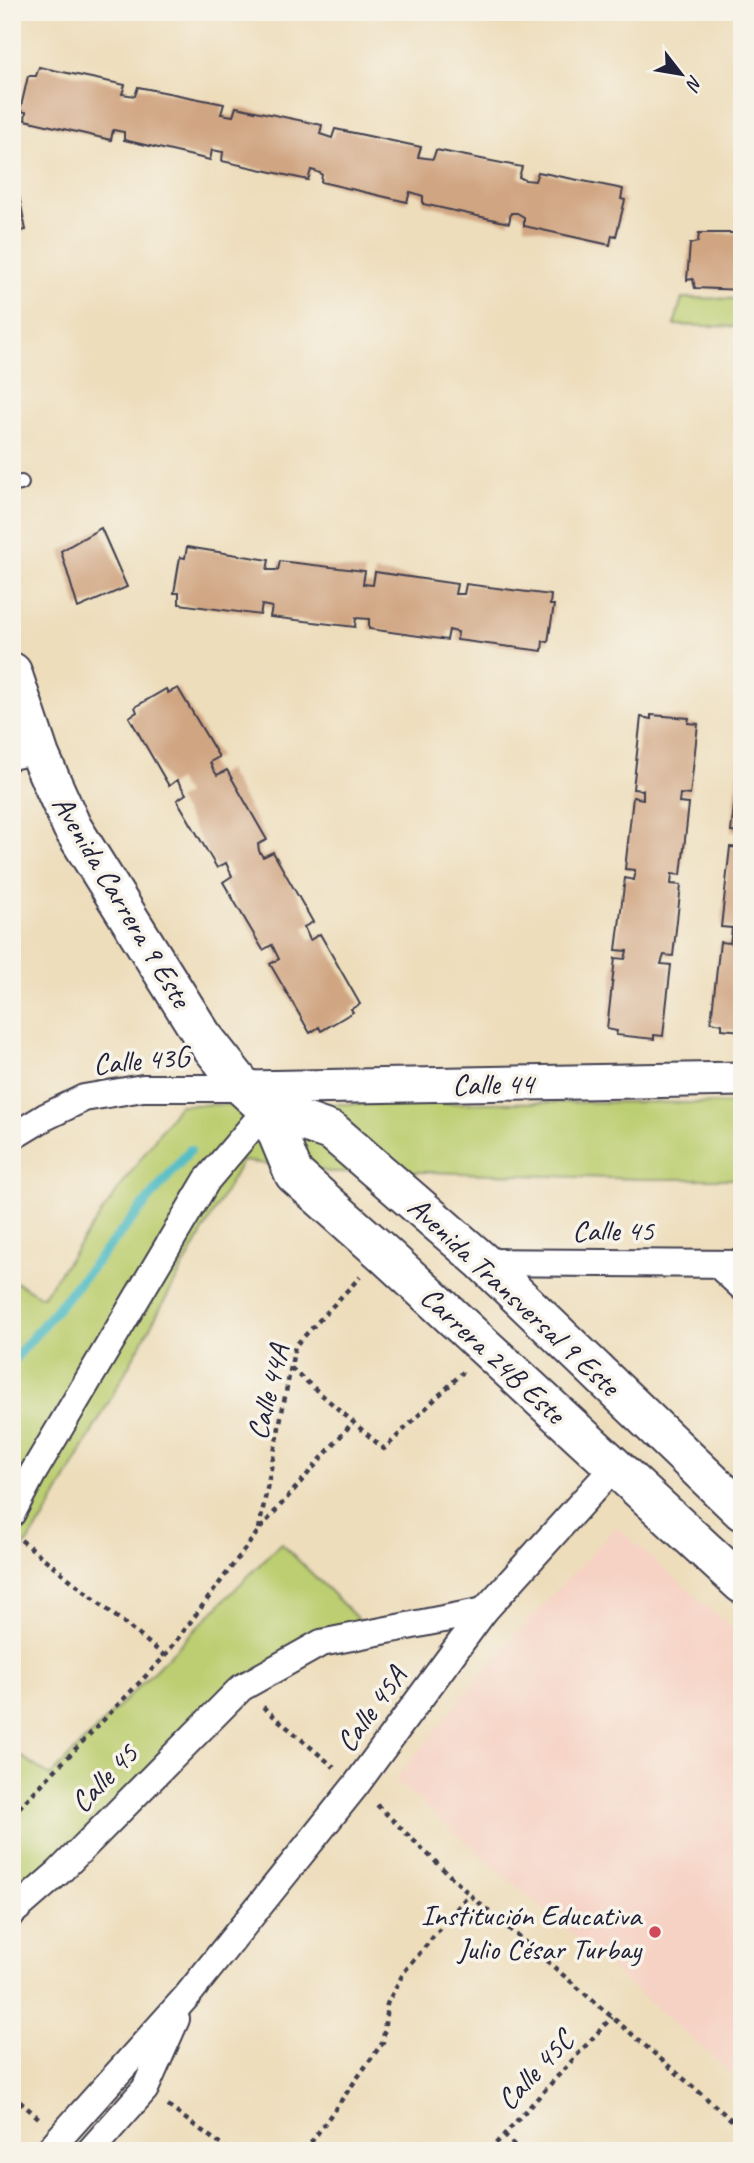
<svg xmlns="http://www.w3.org/2000/svg" width="754" height="2163" font-family="Caveat,sans-serif">
<style>
.built{fill:#f6d2c4}
.green{fill:#bcce71;stroke:#6f7856;stroke-width:2}
.lines{fill:none;stroke-linecap:round;stroke-linejoin:round}
.stream{stroke:#4ab9c2;stroke-width:10}
.building{fill:#d0a582}
.service-casing{stroke:#403e4e;stroke-width:18}
.minor-casing{stroke:#403e4e;stroke-width:30}
.tertiary-casing{stroke:#403e4e;stroke-width:37}
.secondary-casing{stroke:#403e4e;stroke-width:42}
.path{stroke:#403e4e;stroke-width:4.5;stroke-dasharray:5 5;stroke-linecap:butt}
.service{stroke:#fff;stroke-width:14}
.minor{stroke:#fff;stroke-width:26}
.tertiary{stroke:#fff;stroke-width:33}
.secondary{stroke:#fff;stroke-width:38}
.poi-dot{fill:#d1495b;stroke:#f7f3e8;stroke-width:2.5}
.labels{text-anchor:middle;stroke-width:7;stroke-linejoin:round;paint-order:stroke}
.street-label{font-size:30px;fill:#22223b;stroke:#f7f3e8}
.poi-label{font-size:30px;fill:#22223b;stroke:#f7f3e8;text-anchor:end}
</style>
<rect width="100%" height="100%" fill="#f7f3e8"/>
<filter id="ink" filterUnits="userSpaceOnUse"><feTurbulence type="fractalNoise" baseFrequency=".0143" numOctaves="2"/><feDisplacementMap in="SourceGraphic" scale="14" xChannelSelector="R" yChannelSelector="G"/><feConvolveMatrix kernelMatrix="1 2 1 2 8 2 1 2 1" color-interpolation-filters="sRGB"/></filter>
<filter id="wash" filterUnits="userSpaceOnUse"><feTurbulence type="fractalNoise" baseFrequency=".00686" numOctaves="4" result="noise"/><feDisplacementMap in="SourceGraphic" scale="28" xChannelSelector="R" yChannelSelector="G"/><feGaussianBlur stdDeviation="1.57" result="paint"/><feColorMatrix in="noise" values="0 0 0 0 0 0 0 0 0 0 0 0 0 0 0 0 0 1.4 0 .05"/><feComposite in="paint" operator="in"/></filter>
<g filter="url(#wash)">
<rect width="100%" height="100%" fill="#edddbb"/>
<!-- built -->
<path class="built" d="M616,1527l126,110v446l-347,-303 101,-124z"/>
<!-- green -->
<g class="green">
<path d="M682,298l60,1v28l-68,-2z"/>
<path d="M634,1102l108,2v75h-102l-213,-7h-96l-89,-11 -198,358 -32,45v-284l30,17 137,-192z"/>
<path d="M281,1543l81,80 -48,12 -302,266v-151l38,26z"/>
</g>
<g class="lines">
<!-- stream -->
<path class="stream" d="M12,1362l178,-212"/>
</g>
<g id="blocks">
<!-- building -->
<g class="building">
<path d="M39,67l86,18 -3,9 13,2 3,-9 86,17 -3,10 12,2 3,-9 86,18 -2,9 12,4 3,-9 86,18 -3,10 15,2 3,-9 86,17 -3,10 6,3 10,1 3,-9 85,17 -2,10 4,1 -9,36 -4,-1 -2,10 -86,-19v-9l-7,-4h-6l-2,10 -86,-19v-8l-9,-3 -4,-1 -3,10 -86,-20 1,-8 -7,-3 -4,-1 -3,10 -86,-19 1,-9 -11,-2 -2,10 -86,-20v-8l-11,-2 -2,10 -86,-20 1,-8 -6,-1 8,-35h8z"/>
<path d="M12,162l14,68 -10,2 1,4h-5z"/>
<path d="M699,233h43v57l-47,-2 -2,-9 -6,1 3,-36 8,-2z"/>
<path d="M101,528l26,59 -49,21 -17,-57z"/>
<path d="M187,547l82,13 -2,10h11l2,-9 85,10 -2,13 10,1 2,-13 82,12 -2,10h9l2,-10 85,11 -1,10h4l-6,37 -5,-1 -1,10 -85,-11 1,-8 -5,-1 -4,-1 -2,10 -78,-11v-10l-13,-1 -1,9 -85,-10 2,-10 -10,-2 -2,10 -81,-11v-11h-5l6,-36 5,1z"/>
<path d="M178,688l41,69 -9,5 3,7 4,6 10,-5 40,70 -9,4 1,7 4,6 10,-5 40,70 -9,5 6,13 10,-6 40,70 -9,5 2,3 -32,19 -2,-4 -9,6 -40,-69 9,-5 -7,-14 -9,5 -40,-68 9,-6 -6,-13 -9,5 -40,-68 9,-6 -9,-14 -8,6 -40,-69 8,-5 -2,-5 31,-18 2,4z"/>
<path d="M651,715l38,3 -1,5 10,1 -8,71 -10,-1 -1,9 10,1 -8,71 -9,-1 -1,10 10,1 -8,71 -9,-1 -3,9 10,1 -8,71 -9,-1v4l-38,-4 1,-4 -10,-2 8,-71 10,1 2,-8 -11,-1 9,-72 9,2 1,-5v-5l-10,-1 8,-72 10,2v-9l-10,-1 8,-72 10,2z"/>
<path d="M740,753h2v80l-11,-1z"/>
<path d="M730,847l12,1v183l-20,-2v-5l-11,-2 9,-80 10,1 1,-6 1,-9 -11,-1z"/>
</g>
</g>
</g>
<g filter="url(#ink)">
<use href="#blocks" fill-opacity="0" stroke="#403e4e" stroke-width="2"/>
<g class="lines">
<defs>
<g id="service">
<path d="M12,485l9,-2"/>
<path d="M12,762l26,-6"/>
</g>
<g id="minor">
<path d="M12,1137l33,-20 39,-19 59,-10h101"/>
<path d="M483,1262l259,2"/>
<path d="M717,1264l25,23"/>
<path d="M12,1513l21,-40 174,-293 60,-71"/>
<path d="M12,1913l47,-41 182,-184 80,-45 163,-32"/>
<path d="M48,2151l139,-155 169,-211 128,-174 130,-144"/>
<path d="M90,2151l55,-62 31,-70"/>
</g>
<path id="tertiary" d="M244,1088l498,-9"/>
<g id="secondary">
<path d="M12,672l28,84 32,71 130,208 42,53 23,21 66,23 150,130 259,249"/>
<path d="M267,1109l27,65 89,79 359,331"/>
</g>
</defs>
<!-- service casing -->
<use href="#service" class="service-casing"/>
<!-- minor casing -->
<use href="#minor" class="minor-casing"/>
<!-- tertiary casing -->
<use href="#tertiary" class="tertiary-casing"/>
<!-- secondary casing -->
<use href="#secondary" class="secondary-casing"/>
<!-- path -->
<g class="path">
<path d="M291,1368l93,81 79,-77"/>
<path d="M259,1529l36,-183 65,-69"/>
<path d="M21,1540l144,116"/>
<path d="M263,1707l71,60"/>
<path d="M377,1805l92,89 273,235"/>
<path d="M12,1815l153,-159 94,-126 94,-108"/>
<path d="M12,2095l29,25"/>
<path d="M168,2106l62,45"/>
<path d="M504,2135l16,16"/>
<path d="M305,2151l78,-109 4,-38 17,-32 65,-78"/>
<path d="M489,2151l123,-134"/>
</g>
<!-- service -->
<use href="#service" class="service"/>
<!-- minor -->
<use href="#minor" class="minor"/>
<!-- tertiary -->
<use href="#tertiary" class="tertiary"/>
<!-- secondary -->
<use href="#secondary" class="secondary"/>
</g>
</g>
<!-- markers -->
<circle class="poi-dot" cx="655" cy="1932" r="7"/>
<g class="labels">
<!-- street labels -->
<g class="street-label">
<text transform="translate(122 901) rotate(59)" y="10">Avenida Carrera 9 Este</text>
<text transform="translate(141 1060) rotate(-5)" y="10">Calle 43G</text>
<text transform="translate(493 1084) rotate(-1)" y="10">Calle 44</text>
<text x="613" y="1240">Calle 45</text>
<text transform="translate(514 1296) rotate(43)" y="10">Avenida Transversal 9 Este</text>
<text transform="translate(493 1355) rotate(43)" y="10">Carrera 24B Este</text>
<text transform="translate(268 1392) rotate(-76)" y="10">Calle 44A</text>
<text transform="translate(371 1709) rotate(-54)" y="10">Calle 45A</text>
<text transform="translate(104 1778) rotate(-46)" y="10">Calle 45</text>
<text transform="translate(535 2070) rotate(-47)" y="10">Calle 45C</text>
</g>
<!-- poi labels -->
<g class="poi-label">
<text x="641" y="1925">Institución Educativa<tspan x="641" dy="34">Julio César Turbay</tspan></text>
</g>
</g>
<!-- margin -->
<rect width="754" height="2163" fill="none" stroke="#f7f3e8" stroke-width="42"/>
<!-- north arrow -->
<g transform="translate(681 74) rotate(121)" stroke="#f7f3e8" stroke-width="5" paint-order="stroke">
<path d="M0-5L12 26L0 18L-12 26Z" fill="#22223b"/>
<text y="-10" font-size="19" font-weight="bold" text-anchor="middle" fill="#22223b">N</text>
</g>
</svg>
